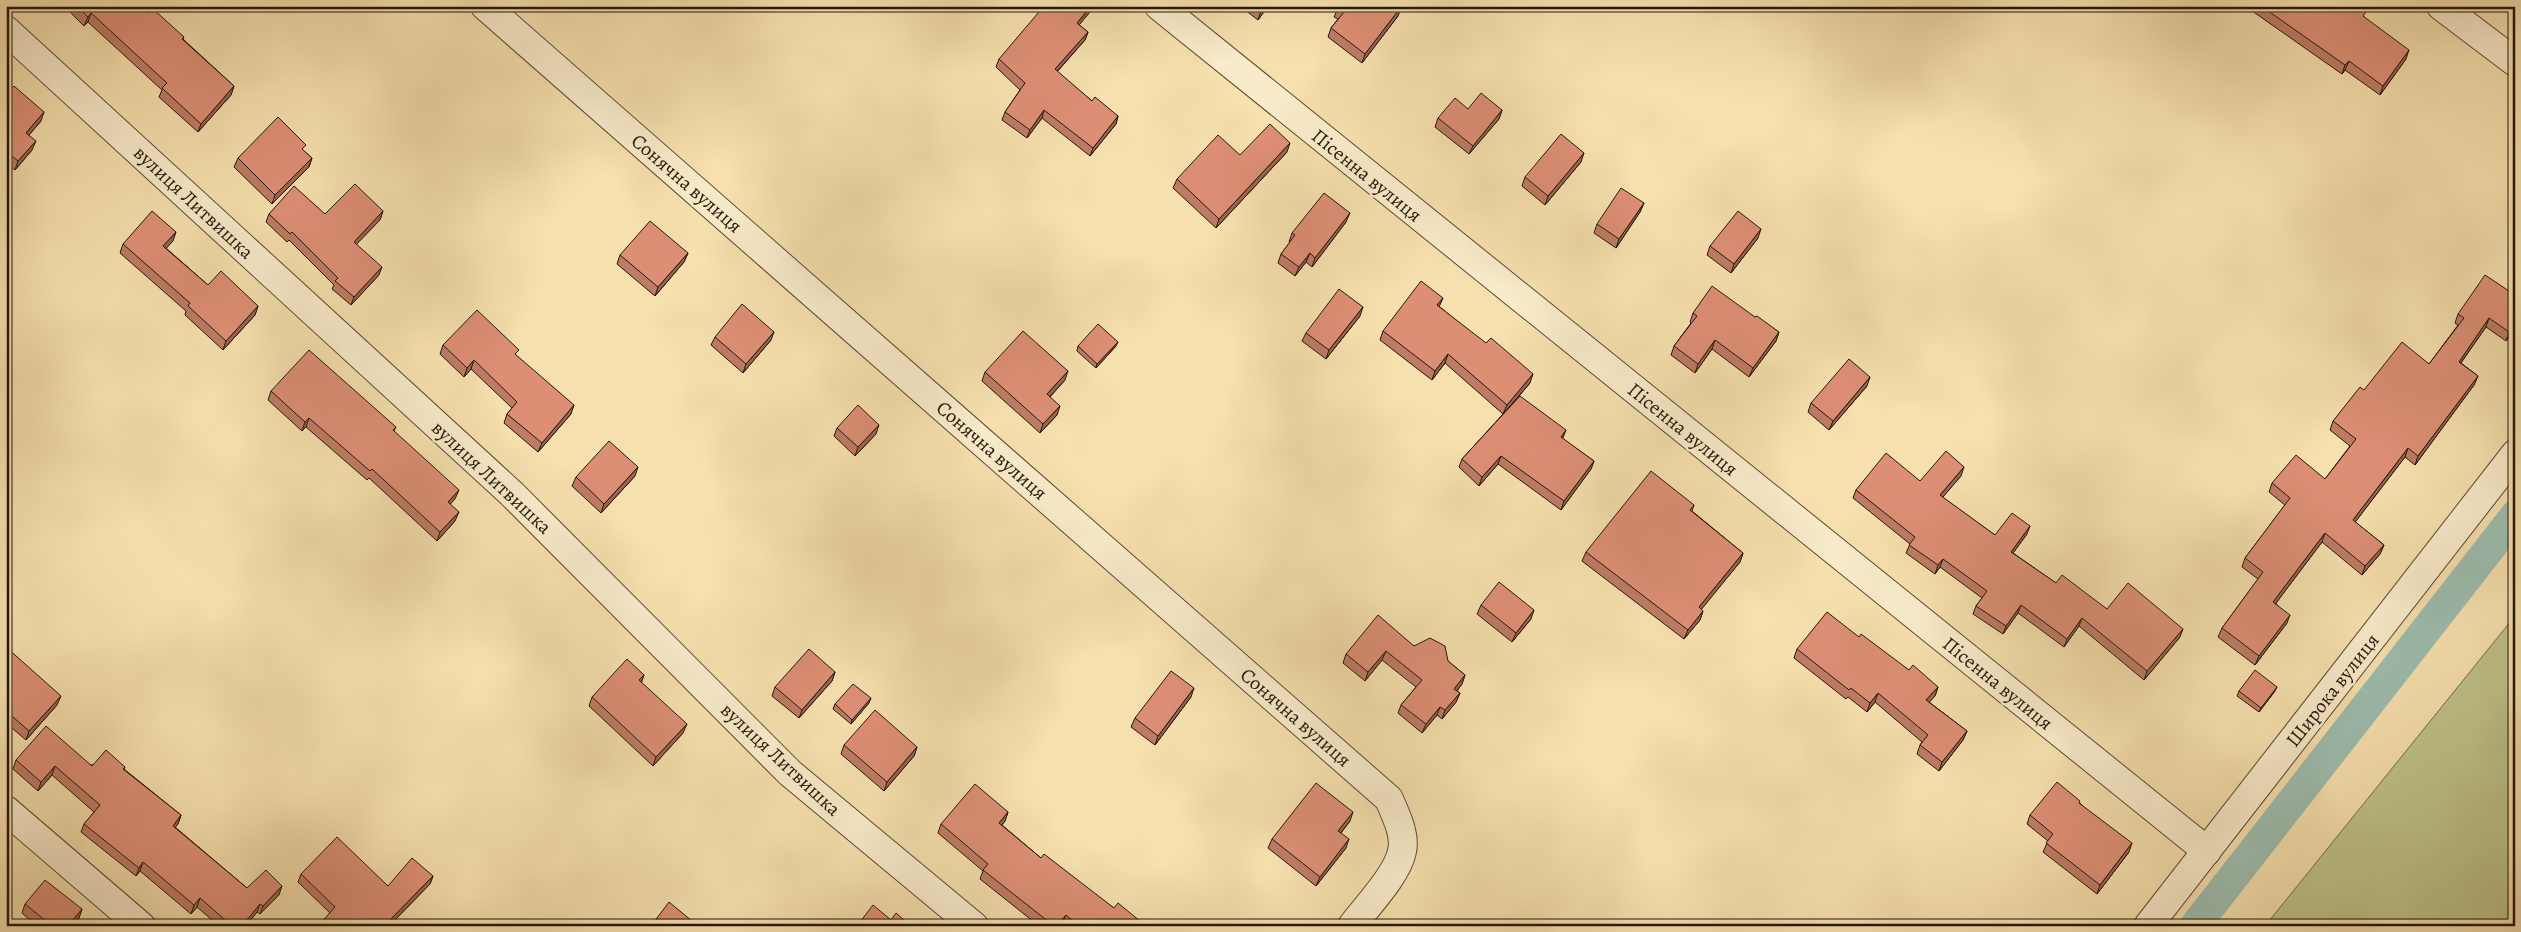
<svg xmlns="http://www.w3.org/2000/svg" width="2521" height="932" font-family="Alegreya,serif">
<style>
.green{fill:#bec289;stroke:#726c4a}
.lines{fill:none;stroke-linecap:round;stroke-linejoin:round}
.canal{stroke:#9dbdaf;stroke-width:31}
.street-casing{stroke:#594933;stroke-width:30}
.street{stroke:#f9ebca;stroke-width:28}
.wall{fill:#be7b65;stroke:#25170a}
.shaded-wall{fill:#9b6453;stroke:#25170a}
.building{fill:#dd8f76;stroke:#25170a}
.labels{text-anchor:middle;stroke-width:5;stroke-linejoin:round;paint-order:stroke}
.street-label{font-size:20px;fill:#25170a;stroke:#f9ebca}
</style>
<rect width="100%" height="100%" fill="#f6e0ae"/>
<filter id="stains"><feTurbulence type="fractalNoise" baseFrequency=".004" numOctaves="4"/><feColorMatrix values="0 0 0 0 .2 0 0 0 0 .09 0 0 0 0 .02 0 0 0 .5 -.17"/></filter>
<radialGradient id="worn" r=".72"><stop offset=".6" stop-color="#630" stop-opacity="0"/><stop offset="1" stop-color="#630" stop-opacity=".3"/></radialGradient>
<!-- green -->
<path class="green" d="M2515,616v310h-250z"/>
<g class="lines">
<!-- canal -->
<path class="canal" d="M2195,926l320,-410"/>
<defs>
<g id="street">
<path d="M485,6l904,793c6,15 17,35 13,52 -4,23 -36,56 -50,75"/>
<path d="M1159,6l1048,845"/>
<path d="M2441,6l74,56"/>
<path d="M6,30l506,464 278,279 184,153"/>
<path d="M6,810l135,116"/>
<path d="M2148,926l367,-472"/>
</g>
</defs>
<!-- street casing -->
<use href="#street" class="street-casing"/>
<!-- street -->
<use href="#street" class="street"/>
</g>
<!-- wall -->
<g class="wall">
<path d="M64,6h75l8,7 37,24 -1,2 51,47 -3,9 -33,37 -39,-35 3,-7 -74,-68 -4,4z"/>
<path d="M1092,6l-3,7 -10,12 9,7 -3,8 -28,32 35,29 26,15 -2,8 -26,32 -48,-38 -15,20 -25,-18 3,-8 15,-22 -24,-23 3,-8z"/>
<path d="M1240,6h28l-10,14z"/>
<path d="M2245,6h113l6,11 42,42 -26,36 -35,-25 -3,4z"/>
<path d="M1401,7l-3,9 -36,47 -34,-26 3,-9 7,-9 -4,-2 4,-9z"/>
<path d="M6,95l35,26 -12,14 3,15 -17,20 -9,-7z"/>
<path d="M1468,109l34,1 -3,9 -30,35 -34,-27 3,-9z"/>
<path d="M304,151l8,7 -3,9 -37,37 -38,-37 4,-9z"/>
<path d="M1287,152l-71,76 -43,-40 4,-9 63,-24z"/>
<path d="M1581,162l-36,43 -23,-19 3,-9z"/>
<path d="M1644,203l-4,9 -24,36 -22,-15 3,-9z"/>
<path d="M383,211l-3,9 -24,24 23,31 -28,30 -19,-16 2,-4 -45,-45 -2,2 -21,-20 3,-8h56z"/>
<path d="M1346,222l-34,45 -6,-5 -11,14 -17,-13 3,-9 9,-12h-1l3,-9z"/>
<path d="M1758,238l-27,35 -24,-18 3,-9z"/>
<path d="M173,241l-7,7 42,37 50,21 -3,9 -32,35 -38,-35 1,-4 -66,-58 3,-9z"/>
<path d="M688,253l-4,9 -29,34 -38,-32 3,-9z"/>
<path d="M2515,295v34l-9,12 -20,-14 -25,36 17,13 -4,9 -59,80 -10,-8 -50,65 29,23 -4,9 -18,21 -40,-33 -46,61 11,20 -32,42 -37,-28 4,-9 36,-49 -16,-12 3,-9 40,-53 -16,-13 3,-9 53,-4 25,-33 -20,-16 3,-9 31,-31 65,-26 29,-39 -3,-2 3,-9z"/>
<path d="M1440,307l90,76 -26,31 59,25 31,22 -3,8 -30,41 -63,-46 -19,22 -20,-19 3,-8 41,-45 -58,-51 -13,17 -52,-40 3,-9z"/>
<path d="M1693,313l62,4 24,15 -3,9 -27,36 -37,-28 -17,24 -24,-18 3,-9 17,-23 -1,-1z"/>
<path d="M1360,316l-34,43 -24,-18 4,-8z"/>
<path d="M715,337l56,3 -28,33 -32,-28z"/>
<path d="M443,345l74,11 54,58 -33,38 -34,-29 3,-9 5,-6 -41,-39 -7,8 -24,-23z"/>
<path d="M1078,346h38l-20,22 -19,-17z"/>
<path d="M985,372l80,8 -15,17 7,18 -17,18 -58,-52z"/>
<path d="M1867,386l-38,44 -21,-18 3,-9z"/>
<path d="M271,391l125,36 -2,4 61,68 -5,5 5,17 -18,20 -68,-63 -2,2 -61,-53 -4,4 -34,-31z"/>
<path d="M837,428l39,6 -21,22 -21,-20z"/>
<path d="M635,476l-34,37 -29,-27 4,-9z"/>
<path d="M1961,476l-19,21 53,38 32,-1 -14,19 43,30 51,26 73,28 -36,43 -65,-54 -15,21 -46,-34 -15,21 -30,-20 3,-8 6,-8 -42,-31 -5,7 -29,-21 4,-9 -57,-46 3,-8 64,-9z"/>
<path d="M1694,505l-2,6 51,42 -3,9 -39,47 2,2 -3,9 -16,19 -102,-78 4,-9z"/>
<path d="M1481,605l50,14 -19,23 -35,-28z"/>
<path d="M1859,637l50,33 29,17 -3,9 -6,6 38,29 -4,9 -24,31 -22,-17 3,-9 2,-3 -47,-40 -8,10 -19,-15 -2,2 -52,-41 3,-9z"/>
<path d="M1414,646l34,15 17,14 -3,9 -5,7 3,2 -4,9 -14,17 -5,-4 -15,18 -24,-20 3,-8 15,-18 -34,-27 -17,21 -22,-18 3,-9z"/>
<path d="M6,647l51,58 -31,35 -20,-17z"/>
<path d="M835,672l-3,9 -33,37 -27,-22 3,-9z"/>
<path d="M644,675l-3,7 42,51 -30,33 -64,-60 3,-9z"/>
<path d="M2239,691h36l-16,21 -22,-16z"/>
<path d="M1191,697l-36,48 -24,-18 4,-9z"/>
<path d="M869,703l-18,21 -18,-15 2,-5z"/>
<path d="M844,745l73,2 -3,9 -30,35 -43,-37z"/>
<path d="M16,760l109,7 -1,2 57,46 -3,9 -3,3 72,61 32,7 -19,19 -3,-2 -11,14h-27l-22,-19 -6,7 -51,-43 -4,5 -55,-44 3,-8 10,-12 -42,-37 -14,16 -25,-22z"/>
<path d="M2080,803l49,49 -32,42 -54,-42 5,-11 -21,-17 3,-9z"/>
<path d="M1008,812l-3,9 -3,4 39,33 73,50 32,18h-81l-3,-2 -1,2h-22l-59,-47 3,-8 -45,-38 3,-9z"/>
<path d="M1350,821l-9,12 5,15 -30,38 -48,-38 4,-9z"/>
<path d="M301,874l87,12 45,-10 -3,8 -41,42h-71l12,-13 -32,-31z"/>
<path d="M25,904l57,5 -3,9 -6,8h-36l-15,-13z"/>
</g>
<!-- shaded-wall -->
<g class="shaded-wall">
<path d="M1092,6l-3,7 -15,18 3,-8z"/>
<path d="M1265,6h3l-10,14 3,-9z"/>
<path d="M1401,7l-3,9 -36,47 3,-9z"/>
<path d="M91,13l-3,9 -4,4 4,-9z"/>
<path d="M1088,32l-3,8 -33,37 3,-8z"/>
<path d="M2409,50l-3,9 -26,36 3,-9z"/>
<path d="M2349,61l-4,9 -3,4 3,-9z"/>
<path d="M234,86l-3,9 -33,37 3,-8z"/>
<path d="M1044,110l-2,8 -15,20 3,-8z"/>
<path d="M1502,110l-3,9 -30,35 4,-8z"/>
<path d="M44,112l-3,9 -18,21 3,-9z"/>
<path d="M1118,116l-2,8 -26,32 3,-8z"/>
<path d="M36,141l-4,9 -17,20 3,-9z"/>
<path d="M1290,143l-3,9 -71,76 3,-9z"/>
<path d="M1584,153l-3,9 -36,43 3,-9z"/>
<path d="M312,158l-3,9 -37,37 3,-9z"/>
<path d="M1644,203l-4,9 -24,36 3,-9z"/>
<path d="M383,211l-3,9 -29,30 3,-8z"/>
<path d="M1350,213l-4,9 -34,45 3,-9z"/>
<path d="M1761,229l-3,9 -27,35 3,-9z"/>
<path d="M176,232l-3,9 -13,14 3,-9z"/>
<path d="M688,253l-4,9 -29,34 3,-9z"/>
<path d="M1310,253l-4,9 -11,14 4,-9z"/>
<path d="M382,267l-3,8 -28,30 3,-8z"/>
<path d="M1443,298l-4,9 -2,-2z"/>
<path d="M258,306l-3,9 -32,35 3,-9z"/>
<path d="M1363,307l-3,9 -34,43 3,-9z"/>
<path d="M2489,318l-3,9 -31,44 4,-9z"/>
<path d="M2515,324v5l-9,12 3,-9z"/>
<path d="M774,332l-3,8 -28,33 3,-9z"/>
<path d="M1779,332l-3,9 -27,36 4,-9z"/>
<path d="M1715,340l-3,9 -17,24 3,-9z"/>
<path d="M1118,342l-2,4 -20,22 1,-4z"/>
<path d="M1448,354l-3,9 -13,17 3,-9z"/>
<path d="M474,360l-3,9 -7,8 3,-9z"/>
<path d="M1068,371l-3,9 -21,23 3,-9z"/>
<path d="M1533,374l-3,9 -27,31 4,-9z"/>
<path d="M2478,376l-4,9 -59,80 3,-9z"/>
<path d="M1870,377l-3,9 -38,44 4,-9z"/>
<path d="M574,405l-3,9 -33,38 4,-9z"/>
<path d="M1060,406l-3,9 -17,18 3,-9z"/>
<path d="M309,418l-3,9 -4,4 3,-9z"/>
<path d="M879,425l-3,9 -21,22 3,-9z"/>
<path d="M1566,430l-3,8 -2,-1z"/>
<path d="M2408,448l-3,9 -55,72 3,-9z"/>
<path d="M1501,456l-3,8 -19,22 3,-9z"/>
<path d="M1594,461l-3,8 -30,41 3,-9z"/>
<path d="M638,467l-3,9 -34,37 3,-9z"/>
<path d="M1964,467l-3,9 -24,28 3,-9z"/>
<path d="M459,490l-4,9 -11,12 4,-9z"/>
<path d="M459,512l-4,9 -18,20 3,-9z"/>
<path d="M2030,526l-3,8 -19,26 3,-8z"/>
<path d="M2325,533l-3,9 -52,69 3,-9z"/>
<path d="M2384,545l-4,9 -18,21 3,-9z"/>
<path d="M1743,553l-3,9 -44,54 3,-9z"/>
<path d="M1943,559l-3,8 -5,7 3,-9z"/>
<path d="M2021,605l-3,8 -15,21 3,-8z"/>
<path d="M1534,610l-3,9 -19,23 4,-9z"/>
<path d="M1703,611l-3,9 -16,19 4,-9z"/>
<path d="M2290,615l-3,8 -32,42 4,-9z"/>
<path d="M2082,618l-3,8 -15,21 3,-8z"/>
<path d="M2183,629l-3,8 -36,43 3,-9z"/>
<path d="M1386,651l-4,9 -17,21 3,-9z"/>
<path d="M835,672l-3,9 -33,37 3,-8z"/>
<path d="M644,675l-3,9 -2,-4z"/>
<path d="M1465,675l-3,9 -11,14 3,-9z"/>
<path d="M1938,687l-3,9 -12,13 3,-9z"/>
<path d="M2277,687l-2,4 -16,21 2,-4z"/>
<path d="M1194,688l-3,9 -36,48 3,-9z"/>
<path d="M1460,693l-4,9 -14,17 3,-9z"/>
<path d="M1878,693l-3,9 -8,10 3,-9z"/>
<path d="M61,696l-4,9 -31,35 3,-9z"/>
<path d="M871,698l-2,5 -18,21 1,-4z"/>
<path d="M1440,707l-3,8 -15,18 4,-9z"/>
<path d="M687,724l-4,9 -30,33 3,-9z"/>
<path d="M1967,731l-4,9 -24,31 3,-9z"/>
<path d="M917,747l-3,9 -30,35 3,-9z"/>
<path d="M55,766l-3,9 -14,16 3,-9z"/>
<path d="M1008,812l-3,9 -9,11 3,-9z"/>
<path d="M1353,812l-3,9 -15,19 3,-9z"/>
<path d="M181,815l-3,9 -8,10 3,-8z"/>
<path d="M1349,839l-3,9 -30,38 4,-9z"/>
<path d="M2132,843l-3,9 -32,42 3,-9z"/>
<path d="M143,862l-3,9 -4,5 3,-8z"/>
<path d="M433,876l-3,8 -41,42h-5z"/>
<path d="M282,886l-3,9 -19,19 3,-8z"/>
<path d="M200,898l-3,9 -6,7 3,-9z"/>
<path d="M260,904l-3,8 -11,14h-4z"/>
<path d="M82,909l-3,9 -6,8h-5z"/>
<path d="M1066,915l-5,11h-4z"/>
</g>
<!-- building -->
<g class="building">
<path d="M77,6h62l8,7 5,-5 32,29 -2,2 52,47 -33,38 -39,-36 5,-5 -76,-70 -3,4z"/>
<path d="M1044,6h47l-14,17 11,9 -33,37 37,32 3,-4 23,19 -25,32 -49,-38 -14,20 -25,-18 20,-29 -26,-24z"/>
<path d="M1255,6h10l-4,5z"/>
<path d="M1339,6h61l1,1 -36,47 -34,-26 13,-16 -6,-4z"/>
<path d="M2261,6h97l8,6 -3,4 46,34 -26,36 -34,-25 -4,4z"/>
<path d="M14,86l30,26 -18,21 10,8 -18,20 -12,-10v-56z"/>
<path d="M1481,93l21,17 -29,36 -35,-28 17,-20 13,11z"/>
<path d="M278,117l28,28 -4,4 10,9 -37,37 -37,-37z"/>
<path d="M1270,124l20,19 -71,76 -42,-40 41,-44 22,20z"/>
<path d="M1561,134l23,19 -36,43 -23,-19z"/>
<path d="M355,184l28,27 -29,31 28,25 -28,30 -19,-16 3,-3 -46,-46 -2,2 -21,-20 25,-28 31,28z"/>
<path d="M1621,188l23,15 -25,36 -22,-15z"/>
<path d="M1324,193l26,20 -35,45 -5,-5 -11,14 -18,-13 14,-19 -3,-2z"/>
<path d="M152,211l24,21 -13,14 45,39 13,-14 37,35 -32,35 -38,-35 2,-3 -67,-59z"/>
<path d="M1738,211l23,18 -27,35 -24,-18z"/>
<path d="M650,221l38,32 -30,34 -38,-32z"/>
<path d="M2485,275l30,20v29l-6,8 -20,-14 -30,44 19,14 -60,80 -10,-8 -55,72 31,25 -19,21 -40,-33 -52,69 17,13 -31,41 -37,-28 41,-56 -18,-14 45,-60 -18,-15 24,-28 29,24 31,-40 -23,-18 27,-34 4,3 38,-48 27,22 35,-46 -6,-4z"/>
<path d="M1421,281l22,17 -6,7 49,38 5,-5 42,36 -26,31 -59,-51 -13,17 -52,-40z"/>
<path d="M1712,286l43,31 2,-1 22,16 -26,36 -38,-28 -17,24 -24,-18 23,-30 -4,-3z"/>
<path d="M1339,289l24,18 -34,43 -23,-17z"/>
<path d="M742,304l32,28 -28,32 -31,-27z"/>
<path d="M477,310l42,40 -4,4 59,51 -32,38 -35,-29 10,-12 -43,-42 -7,8 -24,-23z"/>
<path d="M1098,324l20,18 -21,22 -19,-18z"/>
<path d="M1023,331l45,40 -21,23 13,12 -17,18 -58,-52z"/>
<path d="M309,350l87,77 -3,3 66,60 -11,12 11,10 -19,20 -68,-63 -2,2 -61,-53 -4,4 -34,-31z"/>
<path d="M1849,359l21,18 -37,44 -22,-18z"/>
<path d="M1520,396l46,34 -5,7 33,24 -30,40 -63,-45 -19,21 -20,-18z"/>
<path d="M858,405l21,20 -21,22 -21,-19z"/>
<path d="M609,441l29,26 -34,37 -28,-27z"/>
<path d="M1946,451l18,16 -24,28 55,40 17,-22 18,13 -19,26 45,31 6,-8 45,34 21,-26 55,46 -36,42 -65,-53 -15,21 -46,-34 -15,21 -30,-20 11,-15 -44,-32 -5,6 -29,-20 6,-8 -59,-47 30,-37 34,28z"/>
<path d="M1651,471l43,34 -4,5 53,43 -44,54 4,4 -15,19 -102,-78z"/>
<path d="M1499,582l35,28 -18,23 -35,-28z"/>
<path d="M1827,612l32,25 2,-3 48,36 4,-5 25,22 -12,13 41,31 -25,31 -22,-17 8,-10 -50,-42 -8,10 -19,-15 -2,2 -52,-41z"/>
<path d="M1378,615l36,31 16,-8 15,8 3,15 17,14 -11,14 6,4 -15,17 -5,-3 -14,17 -25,-19 21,-25 -36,-29 -18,21 -22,-18z"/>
<path d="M6,647l55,49 -32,35 -23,-20z"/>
<path d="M809,649l26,23 -33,38 -27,-23z"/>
<path d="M627,659l17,16 -5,5 48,44 -31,33 -64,-60z"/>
<path d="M2255,670l22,17 -16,21 -22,-17z"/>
<path d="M1171,671l23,17 -36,48 -23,-18z"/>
<path d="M853,684l18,14 -19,22 -17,-16z"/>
<path d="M875,710l42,37 -30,35 -43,-37z"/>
<path d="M46,726l46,40 14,-16 19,17 -2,2 58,46 -8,11 74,62 19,-18 16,16 -19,20 -3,-2 -18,22h-10l-32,-28 -6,7 -51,-43 -4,6 -55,-44 16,-19 -45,-39 -14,16 -25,-22z"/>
<path d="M2057,782l23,19 -1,2 53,40 -32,42 -54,-42 7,-9 -23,-19z"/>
<path d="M1316,783l37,29 -15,19 11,8 -29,38 -48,-38z"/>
<path d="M975,784l33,28 -9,11 42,35 3,-4 70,54 4,-5 28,23h-67l-13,-11 -9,11h-3l-71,-56 5,-6 -47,-40z"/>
<path d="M337,837l51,49 24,-28 21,18 -49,50h-66l17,-19 -34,-33z"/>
<path d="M45,880l37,29 -14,17h-16l-27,-22z"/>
<path d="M669,902l29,24h-47z"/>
<path d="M873,905l18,15 5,-7 15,13h-54z"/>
</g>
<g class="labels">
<!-- street labels -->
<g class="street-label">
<text transform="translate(1367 175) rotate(39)" y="7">Пісенна вулиця</text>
<text transform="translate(687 183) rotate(41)" y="7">Сонячна вулиця</text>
<text transform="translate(194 202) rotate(43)" y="7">вулиця Литвишка</text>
<text transform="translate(1683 429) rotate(39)" y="7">Пісенна вулиця</text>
<text transform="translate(992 450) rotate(41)" y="7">Сонячна вулиця</text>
<text transform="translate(492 477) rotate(43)" y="7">вулиця Литвишка</text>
<text transform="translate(1998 683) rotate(39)" y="7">Пісенна вулиця</text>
<text transform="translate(2332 690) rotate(-52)" y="7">Широка вулиця</text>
<text transform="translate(1296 717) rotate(41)" y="7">Сонячна вулиця</text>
<text transform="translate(781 759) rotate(43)" y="7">вулиця Литвишка</text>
</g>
</g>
<!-- margin -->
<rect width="2521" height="932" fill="none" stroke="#f6e0ae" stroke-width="25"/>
<rect x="8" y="8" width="2506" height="917" fill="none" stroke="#25170a" stroke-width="2.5"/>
<rect x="12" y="12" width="2496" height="907" fill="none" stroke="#25170a"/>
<rect width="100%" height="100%" filter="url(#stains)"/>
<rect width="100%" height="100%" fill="url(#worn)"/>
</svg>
